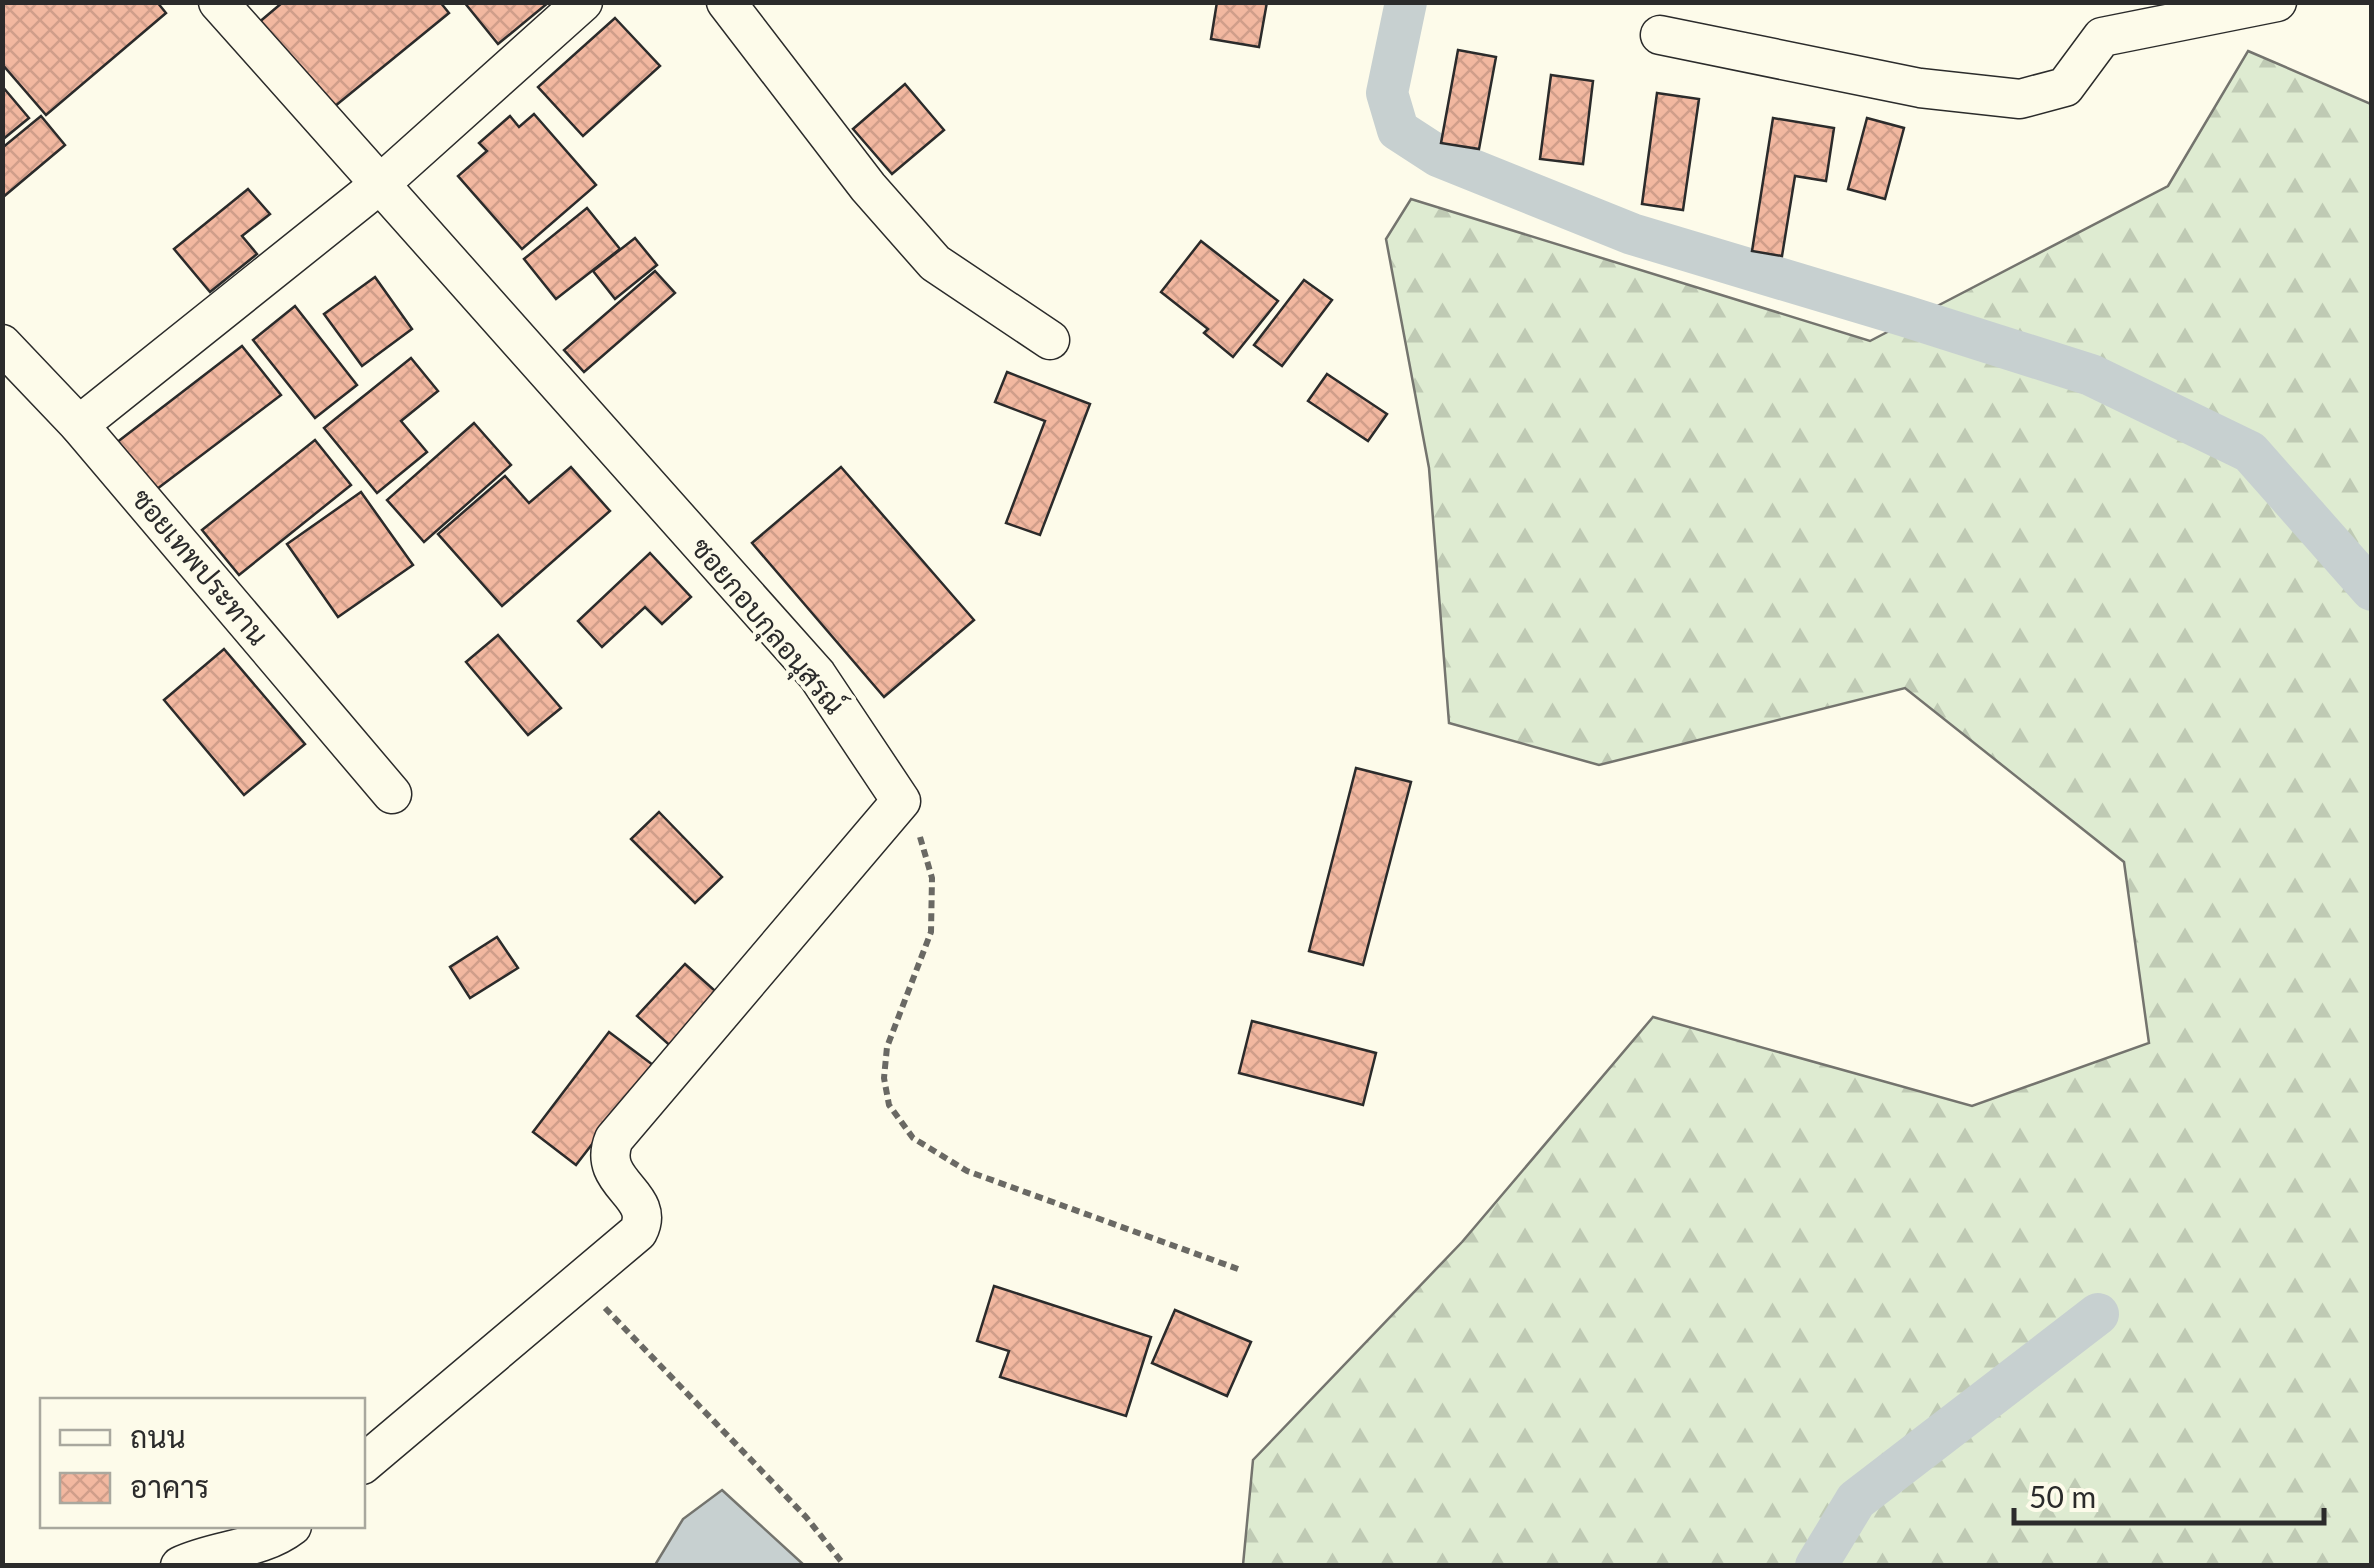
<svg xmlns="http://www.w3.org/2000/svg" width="2374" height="1568" font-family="Lato,Sarabun,sans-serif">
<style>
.forest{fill:url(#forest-firs);stroke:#74746e;stroke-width:2.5}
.water{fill:#c7d0d0;stroke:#74746e;stroke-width:2.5}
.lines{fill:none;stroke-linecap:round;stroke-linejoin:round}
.canal{stroke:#c7d0d0;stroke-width:42}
.building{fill:url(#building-cross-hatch);stroke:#2b2b2b;stroke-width:2.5}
.street-casing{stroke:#2b2b2b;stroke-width:41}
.path{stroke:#6a6964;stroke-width:6;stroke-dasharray:8 5;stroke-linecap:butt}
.street{stroke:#fdfbea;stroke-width:38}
.labels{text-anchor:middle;stroke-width:8;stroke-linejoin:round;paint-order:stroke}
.street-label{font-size:28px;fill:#2b2b2b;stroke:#fdfbea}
</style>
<defs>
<pattern id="forest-firs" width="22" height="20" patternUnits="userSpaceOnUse" patternTransform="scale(2.5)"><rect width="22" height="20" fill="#deebd1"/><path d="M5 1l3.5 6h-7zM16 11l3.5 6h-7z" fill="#bfcab4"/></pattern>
<pattern id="building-cross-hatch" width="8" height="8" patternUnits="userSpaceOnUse" patternTransform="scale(2.5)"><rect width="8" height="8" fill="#f2b8a0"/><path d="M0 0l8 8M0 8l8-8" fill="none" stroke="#d09e8a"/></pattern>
</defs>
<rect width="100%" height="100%" fill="#fdfbea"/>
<!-- forest -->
<path class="forest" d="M2248,51l123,53v1461h-1128l10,-105 209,-218 191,-225 319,89 177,-63 -25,-181 -219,-174 -306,77 -150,-42 -20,-255 -43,-229 25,-40 459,142 298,-155z"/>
<!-- water -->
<path class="water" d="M722,1490l82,75h-149l28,-46z"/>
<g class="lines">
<!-- canal -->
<g class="canal">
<path d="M1406,2l-19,91 11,37 40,26 194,78 273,82 186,59 159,77 122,138"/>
<path d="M1816,1566l40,-66 242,-186"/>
</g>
</g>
<!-- building -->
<g class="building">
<path d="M2,2h155l9,11 -120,102 -44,-51z"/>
<path d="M283,2h157l9,11 -120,98 -72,-87z"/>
<path d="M464,2h85l-51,42z"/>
<path d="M1217,2h50l-8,45 -48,-8z"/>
<path d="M615,18l45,48 -77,70 -45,-49z"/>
<path d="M1458,50l38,7 -17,92 -38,-6z"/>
<path d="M1551,75l42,6 -10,83 -43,-5z"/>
<path d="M905,84l39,46 -52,44 -39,-45z"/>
<path d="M2,86l27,32 -27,22z"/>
<path d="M1657,93l42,6 -16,111 -41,-6z"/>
<path d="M534,114l62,71 -74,64 -64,-73 29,-25 -8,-8 31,-27 9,11z"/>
<path d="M41,116l24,29 -63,53v-50z"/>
<path d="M1773,118l61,10 -8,53 -31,-5 -13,80 -30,-5z"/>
<path d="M1867,118l37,10 -19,71 -37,-10z"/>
<path d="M248,189l22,25 -28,22 15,18 -47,38 -36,-43z"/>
<path d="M587,208l33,41 -64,50 -32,-40z"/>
<path d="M635,238l22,27 -42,34 -22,-28z"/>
<path d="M1201,241l77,60 -45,56 -29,-24 4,-4 -47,-37z"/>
<path d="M655,271l20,22 -91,79 -20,-22z"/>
<path d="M375,277l37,52 -50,37 -38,-52z"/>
<path d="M1304,280l28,20 -50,66 -28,-21z"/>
<path d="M295,306l62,79 -42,33 -62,-78z"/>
<path d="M242,346l39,49 -128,97 -37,-49z"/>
<path d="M411,358l27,33 -37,30 26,31 -50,41 -53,-65z"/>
<path d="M1007,372l83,32 -50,131 -34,-12 39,-102 -50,-19z"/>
<path d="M1327,374l60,40 -19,27 -60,-40z"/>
<path d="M474,423l37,42 -87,77 -37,-42z"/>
<path d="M315,440l36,45 -112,90 -37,-45z"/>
<path d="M571,467l39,44 -108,95 -64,-72 67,-58 24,27z"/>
<path d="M841,467l133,153 -90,77 -132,-154z"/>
<path d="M361,492l52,73 -75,52 -51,-73z"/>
<path d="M650,553l41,44 -29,27 -17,-17 -43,40 -24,-26z"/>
<path d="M498,635l63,73 -33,27 -62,-73z"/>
<path d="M224,649l81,95 -61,51 -80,-95z"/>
<path d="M1356,768l55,14 -48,183 -54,-14z"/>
<path d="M659,812l63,65 -27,26 -64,-64z"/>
<path d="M497,937l21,31 -48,30 -20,-31z"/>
<path d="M685,964l38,34 -48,52 -38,-34z"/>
<path d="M1252,1021l124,32 -13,52 -124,-32z"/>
<path d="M609,1032l44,33 -77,100 -43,-33z"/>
<path d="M994,1286l157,51 -25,79 -126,-39 9,-26 -32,-10z"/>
<path d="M1175,1310l76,32 -24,54 -75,-33z"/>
</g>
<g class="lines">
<defs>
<g id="street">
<path d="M218,2l599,673 84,126 -287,338c-19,45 44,55 24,93l-276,233"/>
<path d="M726,2l142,185 67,76 115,77"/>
<path d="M1660,35l260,53 100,11 45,-12 37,-50 175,-35"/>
<path d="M2,344l77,81 313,369"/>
<path d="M79,425l300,-240 204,-183"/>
<path d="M180,1566c35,-17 81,-16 112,-40"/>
</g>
</defs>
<!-- street casing -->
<use href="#street" class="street-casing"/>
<!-- path -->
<g class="path">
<path d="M920,837l12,41 -1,54 -44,115 -3,31 5,27 24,33 54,33 271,98"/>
<path d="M605,1308l201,209 39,49"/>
</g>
<!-- street -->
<use href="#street" class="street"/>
</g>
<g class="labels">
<!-- street labels -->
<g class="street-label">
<text transform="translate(200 567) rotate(50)" y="10">ซอยเทพประทาน</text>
<text transform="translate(768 626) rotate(50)" y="10">ซอยกอบกุลอนุสรณ์</text>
</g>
</g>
<!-- border -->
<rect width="2374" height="1568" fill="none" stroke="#2b2b2b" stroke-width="10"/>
<!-- legend -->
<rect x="40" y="1398" width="325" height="130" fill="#fdfbea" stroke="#a9a89e" stroke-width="2.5"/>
<rect x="60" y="1430" width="50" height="15" fill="#fdfbea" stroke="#a9a89e" stroke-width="2.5"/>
<text x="130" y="1448" font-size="30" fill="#2b2b2b">ถนน</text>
<rect x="60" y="1473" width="50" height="30" fill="url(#building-cross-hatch)" stroke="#a9a89e" stroke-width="2.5"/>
<text x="130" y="1498" font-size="30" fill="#2b2b2b">อาคาร</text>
<!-- scale -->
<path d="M2014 1508v15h310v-15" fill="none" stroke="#2b2b2b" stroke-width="5"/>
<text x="2029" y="1508" font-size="30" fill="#2b2b2b" stroke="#fdfbea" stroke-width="8" paint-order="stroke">50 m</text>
</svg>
